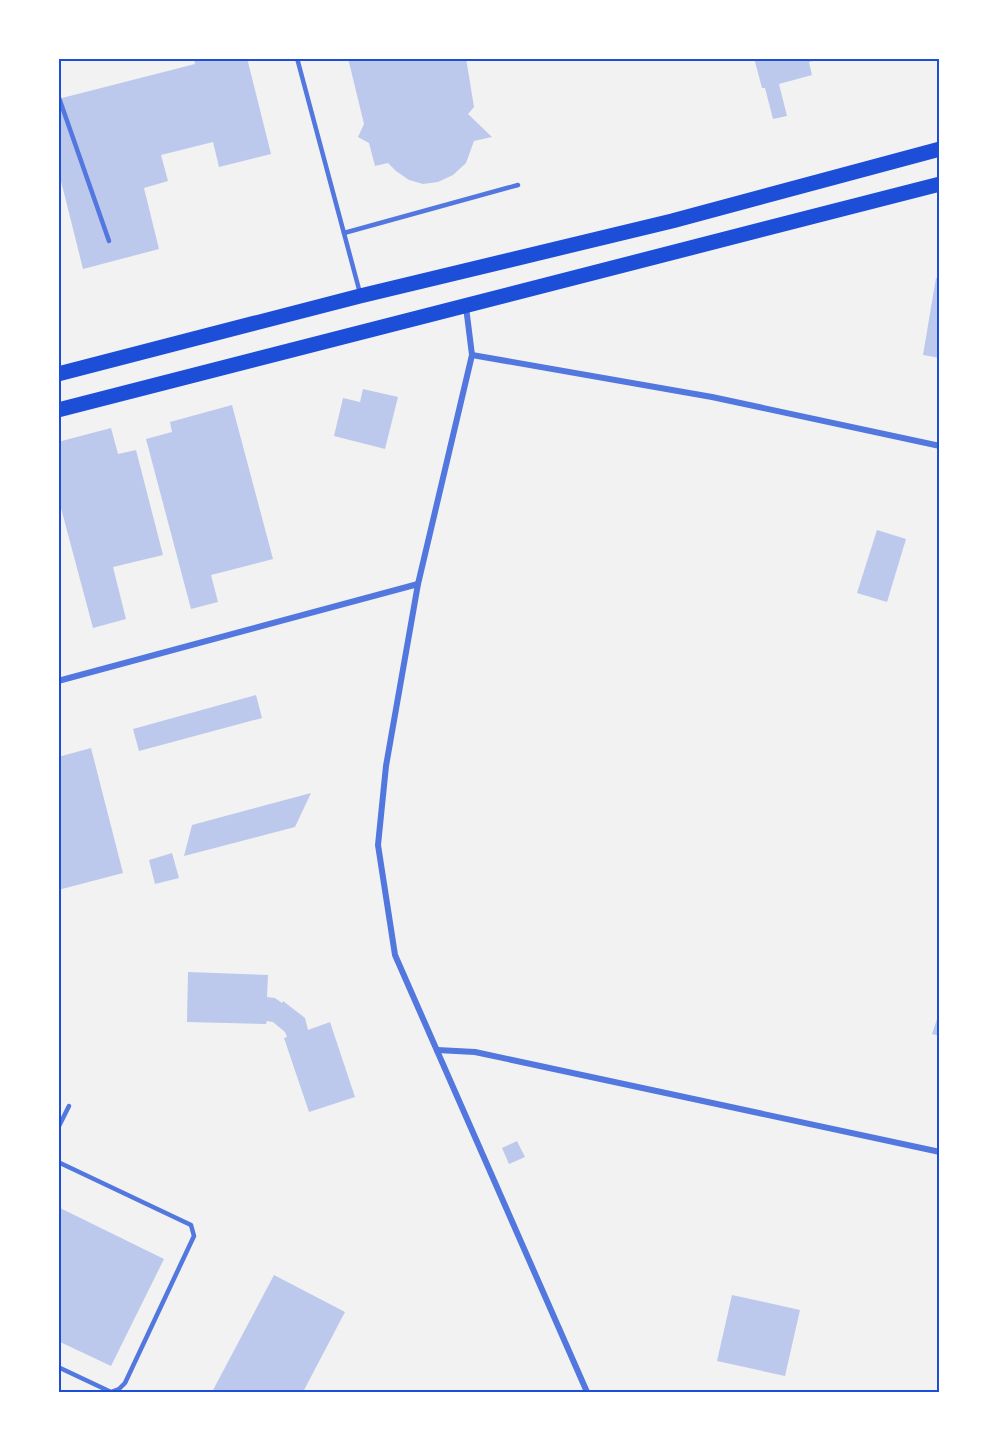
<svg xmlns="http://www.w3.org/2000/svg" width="998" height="1451" font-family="'Golos Text',sans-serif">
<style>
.building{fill:#bdc9ec}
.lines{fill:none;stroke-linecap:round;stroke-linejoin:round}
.service{stroke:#5277de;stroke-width:4.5}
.minor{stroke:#5277de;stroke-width:6}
.primary{stroke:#1d4ed8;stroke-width:15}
.neatline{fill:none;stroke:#1d4ed8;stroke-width:2}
</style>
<rect width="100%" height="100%" fill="#f2f2f2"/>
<!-- building -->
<g class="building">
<path d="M194,58h53l24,96 -52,13 -6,-25 -52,13 7,26 -24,7 15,61 -76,20 -25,-100v-70l137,-35z"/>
<path d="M348,58h118l8,49 -6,7 24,23 -18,4 -8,22 -13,12 -15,7 -15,2 -14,-4 -13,-9 -8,-8 -13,3 -6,-23 -11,-6 6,-13z"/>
<path d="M754,58h67v1l-12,3 3,13 -33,9 8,32 -14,3 -8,-31h-3z"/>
<path d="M936,278h4v80l-17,-3z"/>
<path d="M363,389l35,8 -13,52 -51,-13 9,-38 17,4z"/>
<path d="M232,405l41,154 -62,16 7,27 -27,7 -45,-170 26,-7 -2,-10z"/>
<path d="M111,428l7,26 18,-4 27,105 -50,12 13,52 -33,9 -35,-131v-55z"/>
<path d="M877,530l29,9 -19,63 -30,-9z"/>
<path d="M256,695l6,23 -123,33 -6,-22z"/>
<path d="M91,748l32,125 -65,17v-133z"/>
<path d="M311,793l-16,34 -111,29 8,-31z"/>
<path d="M172,853l7,25 -24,6 -6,-24z"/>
<path d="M188,972l80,3 -1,22 8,1 7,5 1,-2 22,17 3,12 22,-8 25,75 -46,15 -25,-74 3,-1 -2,-5 -12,-10 -6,-1 -1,3 -79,-2z"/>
<path d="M939,1013h1v23l-8,-2z"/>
<path d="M517,1141l8,16 -16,7 -7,-16z"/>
<path d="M58,1207l106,52 -53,107 -53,-25z"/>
<path d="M274,1275l71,37 -42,80h-91z"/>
<path d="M732,1295l68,15 -15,66 -68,-15z"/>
</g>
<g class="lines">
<!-- service -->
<g class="service">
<path d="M297,58l63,235"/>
<path d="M58,95l51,146"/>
<path d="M344,233l174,-48"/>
<path d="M58,1128l11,-22"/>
<path d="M58,1162l133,63 3,11 -69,147 -6,6 -8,3 -53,-25"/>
</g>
<!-- minor -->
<g class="minor">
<path d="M466,307l6,48 -54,229 -32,182 -8,79 17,110 192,437"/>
<path d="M472,355l240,42 228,49"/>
<path d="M58,681l360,-97"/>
<path d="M437,1050l38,2 465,100"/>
</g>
<!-- primary -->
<g class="primary">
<path d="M58,374l302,-78 312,-75 268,-72"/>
<path d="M58,410l882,-226"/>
</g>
</g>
<!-- border -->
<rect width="998" height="1451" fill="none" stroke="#ffffff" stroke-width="120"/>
<rect x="60" y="60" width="878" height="1331" class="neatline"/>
</svg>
